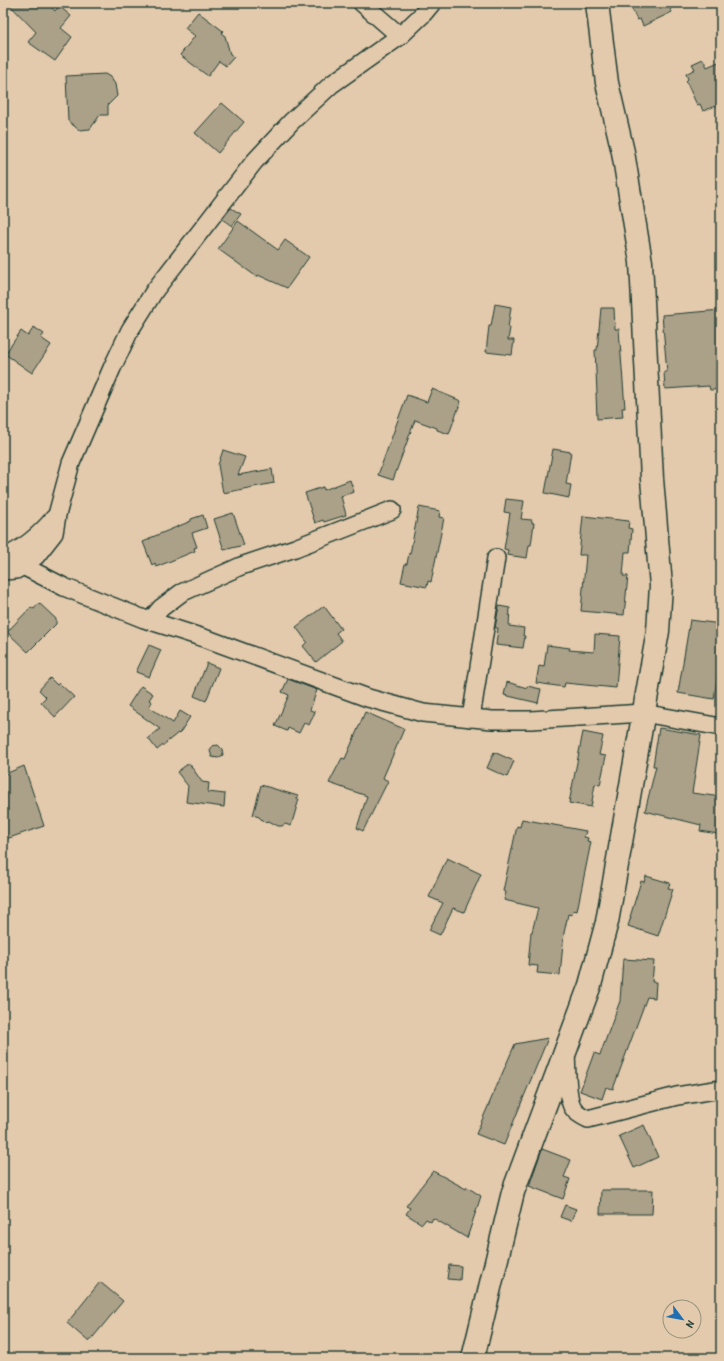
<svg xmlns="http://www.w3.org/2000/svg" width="724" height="1361" font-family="'Patrick Hand',sans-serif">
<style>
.building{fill:#aba189;stroke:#1f3d34}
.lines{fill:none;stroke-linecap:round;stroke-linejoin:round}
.street-casing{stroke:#1f3d34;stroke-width:20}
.secondary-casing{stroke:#1f3d34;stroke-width:25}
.street{stroke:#e4caac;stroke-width:17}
.secondary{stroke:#e4caac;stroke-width:22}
</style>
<rect width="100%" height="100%" fill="#e4caac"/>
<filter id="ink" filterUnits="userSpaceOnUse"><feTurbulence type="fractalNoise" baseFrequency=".025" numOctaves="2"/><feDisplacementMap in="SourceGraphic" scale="8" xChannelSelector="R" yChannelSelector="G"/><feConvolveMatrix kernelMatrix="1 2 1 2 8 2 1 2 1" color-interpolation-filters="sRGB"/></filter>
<g filter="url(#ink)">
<!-- building -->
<g class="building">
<path d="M8,3h39l8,8 4,-5 12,10 -10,12 11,9 -17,24 -27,-19 8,-10z"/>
<path d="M640,3h27l5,9 -29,14 -3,-7 -3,1 -6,-13z"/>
<path d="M198,12l25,19 -2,2 4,3 5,18 4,3 -8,9 -7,-5 -11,15 -28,-21 15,-19 -10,-8z"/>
<path d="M703,59l4,8 14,-6v43l-18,7 -3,-7 -3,1 -11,-24 2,-2 -2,-5 9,-5 -3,-5z"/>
<path d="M105,74l5,3 5,7 2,12 -9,9v10h-8l-10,14 -11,1 -11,-9 -2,-45z"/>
<path d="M222,103l22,19 -26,31 -23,-20z"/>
<path d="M231,208l10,6 -9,12 -10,-7z"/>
<path d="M238,221l40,29 7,-10 24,17 -22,31 -29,-13 -1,2 -39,-28z"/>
<path d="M495,304l16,3 -3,21h2l-2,12h6l-2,15 -26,-3 3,-26h2z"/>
<path d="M601,308h13l1,21h4l6,79h-3l1,9 -26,2 -1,-26h1l-2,-43h2z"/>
<path d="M721,310v79l-11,1 -1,-4 -44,3 -1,-17h3l-5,-57z"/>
<path d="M34,327l10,7 -3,4 10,7 -19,28 -27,-19 16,-23 7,5z"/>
<path d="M432,389l29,12 -12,33 -12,-4v-2l-22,-8 -22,60 -15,-5 29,-80 20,7z"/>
<path d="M553,449l18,3 -5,32 5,1 -2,13 -24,-5z"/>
<path d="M223,450l22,7 -7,18 34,-6 2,14 -51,10 -5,-28z"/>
<path d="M350,480l4,12 -13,4 5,19 -22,7 -1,-2 -8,3 -10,-30 18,-6 1,3z"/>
<path d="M506,499l18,2 -3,18 11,1v3h2l-3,22h-2l-2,13 -20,-3 1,-5 -4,-1 6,-36 -6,-1z"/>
<path d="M419,507l21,4 -1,6 5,1 -13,64 -3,-1 -1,6 -26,-5 4,-18h2l2,-11 1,1z"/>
<path d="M233,513l11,32 -20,5 -10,-31z"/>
<path d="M203,515l4,13 -15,5 5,14 -3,1 1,3 -39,16 -1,-4 -3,2 -9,-23 7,-3v-1l41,-17v-2z"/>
<path d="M583,516l46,5 -1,7 4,1 -2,23h-5l-2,24h5l-4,39 -43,-4 5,-56h-7z"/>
<path d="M39,603l17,16v5l-28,28 -21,-20 24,-25 3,2z"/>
<path d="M324,606l17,23 -5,4 6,8 -26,21 -13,-16 4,-4 -11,-15z"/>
<path d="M499,606l11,2 -1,18 15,2 -1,8h2l-2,12 -27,-3 2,-17h-3z"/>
<path d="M690,620l31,4v31l-7,44 -36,-6z"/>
<path d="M595,634l25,2 -4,52 -51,-5 -1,4 -28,-4 3,-17 5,1 3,-22 23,3 -1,2 25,2z"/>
<path d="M149,645l12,5 -12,27 -13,-5z"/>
<path d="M207,663l12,5 -13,33 -12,-5z"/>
<path d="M50,678l7,7 2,-2 15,14 -19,20 -14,-15 5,-5 -7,-7z"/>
<path d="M288,679l29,11 -7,20 5,2 -6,13 -5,-2 -5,10 -11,-5 -1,3 -12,-5 14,-31 -7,-3z"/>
<path d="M507,682l20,6v-2l14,3 -3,14 -34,-8z"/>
<path d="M141,686l12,8 -4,6 3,2 -3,5 24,16 7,-12 10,6 -11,17 -1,-1 -21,17 -9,-12 12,-9 -32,-23z"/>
<path d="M365,712l39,17 -21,49 5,3 -25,50 -6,-3 10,-32 -38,-13 13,-25 3,1z"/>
<path d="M659,728l42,7 -9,58 29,4v20l-3,17 -18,-3 1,-6 -56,-14 11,-45h-3z"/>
<path d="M583,732l20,4 -4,19 7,1 -6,29 -5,-1 -4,23 -22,-4z"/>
<path d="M218,745l4,4 1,6 -5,3 -6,-1 -2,-6 2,-5z"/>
<path d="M494,752l20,9 -7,16 -20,-9z"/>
<path d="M189,763l13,19 7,1 -1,9 17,2 -1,13 -38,-5 2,-16 -11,-14z"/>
<path d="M24,766l20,60 -41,14v-65z"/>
<path d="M261,785l37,11 -1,3h2l-8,27 -6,-2 -3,2h-4l-9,-5 -5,1 -5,-5 -6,-2z"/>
<path d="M522,819l64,12 -2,6 4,1 -1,3 4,1 -14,69 -4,-1 -1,5 -4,-1 -4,19 -4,42 -23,-2 1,-7 -10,-1 3,-33h1l6,-24 -34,-8 2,-8 -3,-1 14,-65 3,1z"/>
<path d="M447,858l34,16 -17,38 -11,-4 -13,27 -11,-5 14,-27 -14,-6z"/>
<path d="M646,876l24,7 -2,5 5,1 -15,47 -30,-10 3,-9h-1l11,-36 3,1z"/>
<path d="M623,959l31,2 -2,21h4l-1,16 -8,-1 -34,92 -7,-2 -4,12 -22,-8 14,-38 6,2 20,-54z"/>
<path d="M548,1038l-44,107 -28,-11 39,-90z"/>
<path d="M644,1125l14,32 -24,11 -15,-32z"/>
<path d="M542,1149l29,11 -7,17 6,2 -7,20 -34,-13z"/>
<path d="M433,1171l33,18 1,-2 14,9 -14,42 -34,-20 -2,4 -5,-3 -4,5 -16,-10 4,-6 -4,-2z"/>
<path d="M601,1190h52l-1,24h-52z"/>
<path d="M565,1205l11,4 -5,12 -11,-4z"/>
<path d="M449,1265l12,1 -1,14 -13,-1z"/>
<path d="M100,1282l23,19 -34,41 -22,-19z"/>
</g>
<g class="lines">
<defs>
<g id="street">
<path d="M362,3l38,33"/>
<path d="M10,554l13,12 41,21 80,32 66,21 158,58 55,15 69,7h39l112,-7 78,14"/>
<path d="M3,558c20,-9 37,-23 51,-40"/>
<path d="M3,571l13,-1 7,-4 13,-10 18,-23 3,-18 14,-52 41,-95 18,-38 25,-40 99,-128 37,-40 41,-38 68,-48 22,-21 10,-12"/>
<path d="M150,621l11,-13 20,-15 60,-27 54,-18 97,-38"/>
<path d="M471,718l25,-160"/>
<path d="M566,1053c1,14 0,44 7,55 4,6 9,8 15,11l89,-23 44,-7"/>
</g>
<path id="secondary" d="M473,1358l40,-166 77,-207 17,-63 51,-291 3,-45 -9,-107 -11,-217 -18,-110 -16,-69 -10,-80"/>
</defs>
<!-- street casing -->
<use href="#street" class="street-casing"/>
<!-- secondary casing -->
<use href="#secondary" class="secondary-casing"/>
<!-- street -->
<use href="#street" class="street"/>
<!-- secondary -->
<use href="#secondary" class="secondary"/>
</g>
</g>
<!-- margin -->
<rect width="724" height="1361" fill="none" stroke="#e4caac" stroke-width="16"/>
<rect x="8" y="8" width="708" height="1345" fill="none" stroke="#1f3d34" stroke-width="1.5" filter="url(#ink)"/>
<!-- north arrow -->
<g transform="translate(682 1319) rotate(122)"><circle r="19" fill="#e4caac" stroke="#95927c"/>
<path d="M0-3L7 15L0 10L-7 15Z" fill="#1f6fb2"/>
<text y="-6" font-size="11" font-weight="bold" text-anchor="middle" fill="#1f3d34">N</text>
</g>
</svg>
